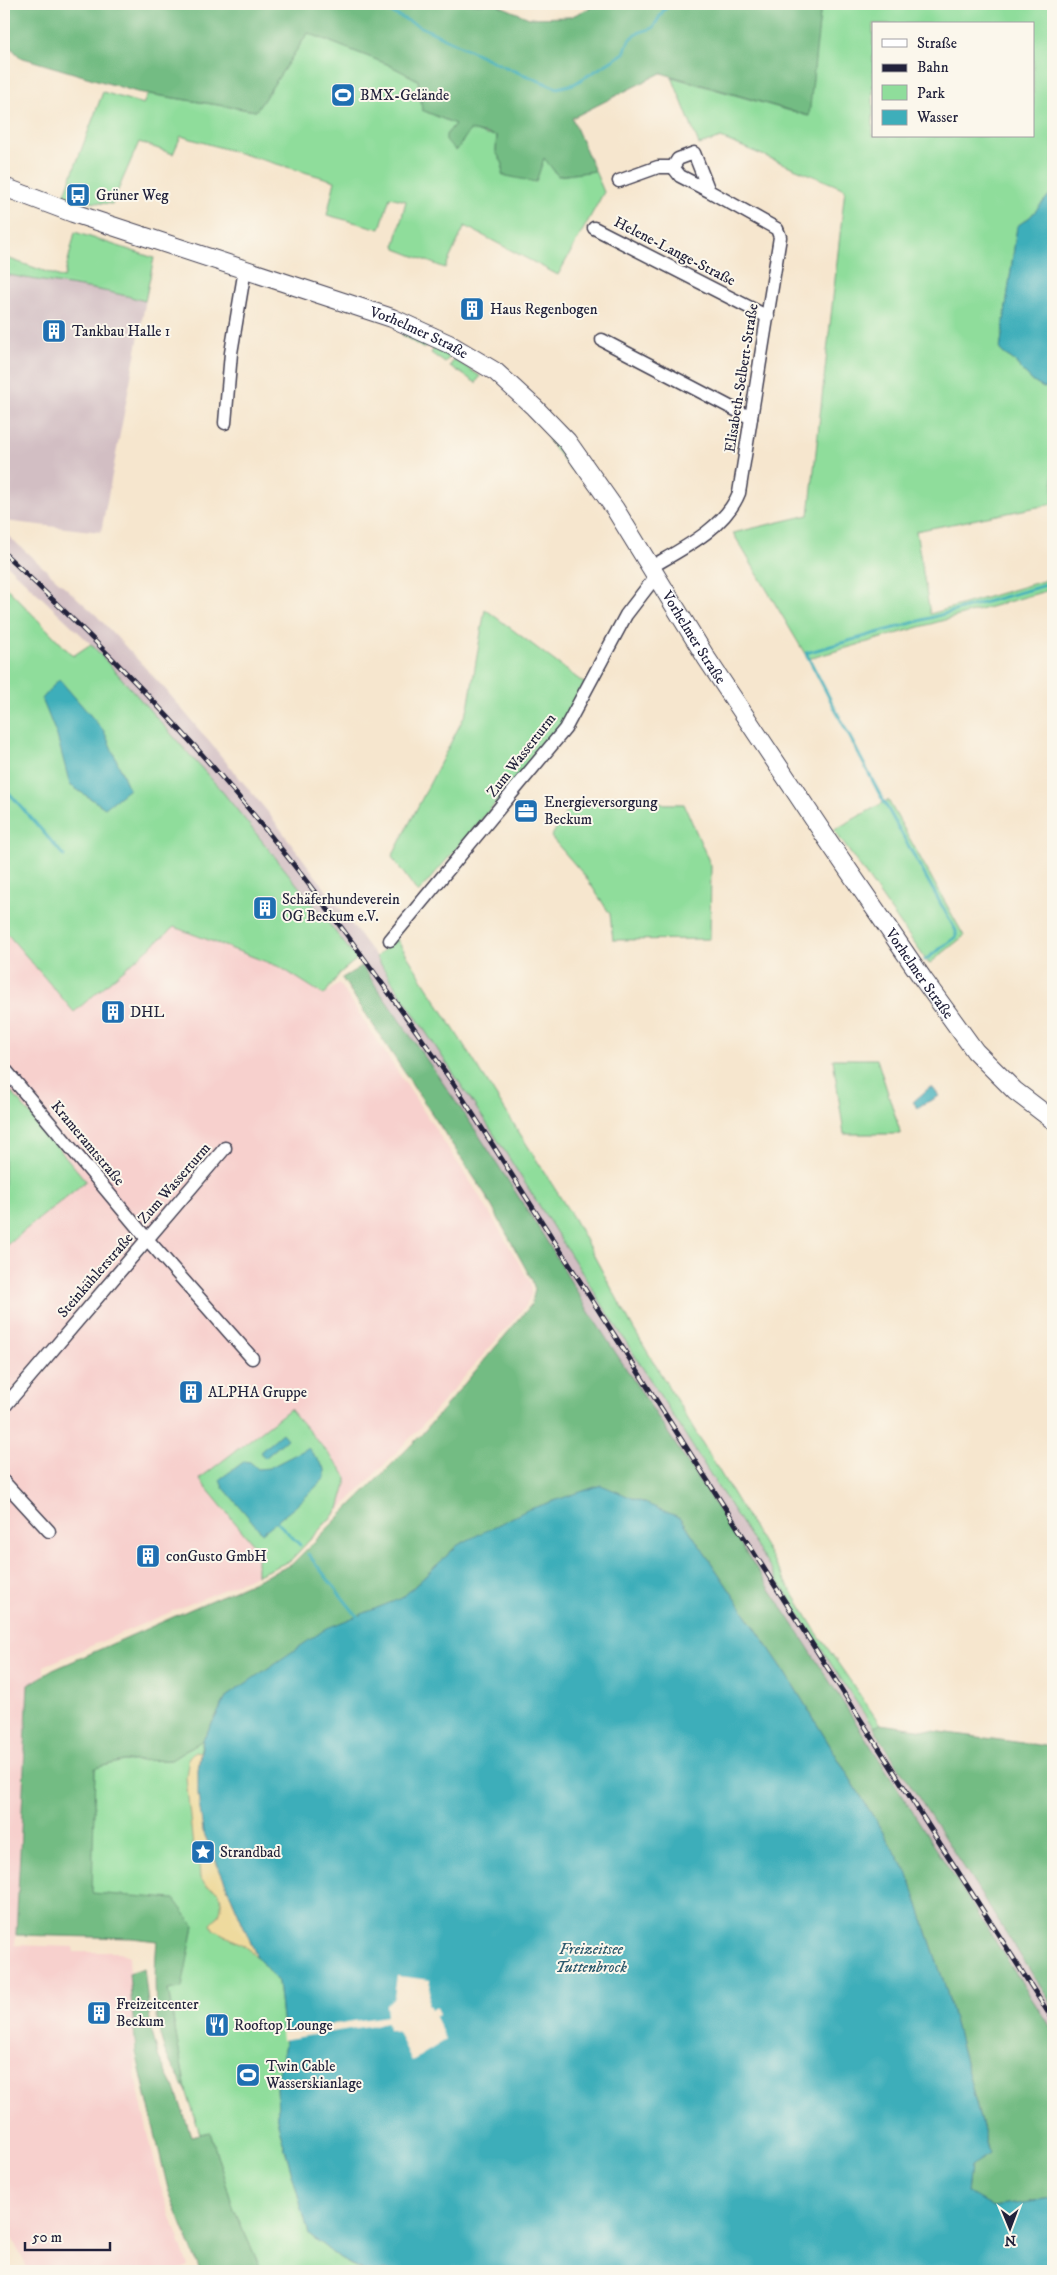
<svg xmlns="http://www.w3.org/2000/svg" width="1057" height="2275" font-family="'IM FELL DW Pica',serif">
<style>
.built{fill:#f7d0cd}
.industrial{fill:#d2bec3}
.green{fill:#8fdd9b;stroke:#58806b;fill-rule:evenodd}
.forest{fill:#73bc83;stroke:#4a6f5f}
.sand{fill:#eeda9e;stroke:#887e6c}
.water{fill:#3eaeba;stroke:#30687a}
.pier{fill:#f6e6ce}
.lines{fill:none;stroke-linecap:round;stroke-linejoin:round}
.stream{stroke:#3eaeba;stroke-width:3}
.street-casing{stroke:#423f51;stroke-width:15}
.secondary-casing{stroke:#423f51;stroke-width:20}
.street{stroke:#fff;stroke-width:12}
.secondary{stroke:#fff;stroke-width:18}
.rail-casing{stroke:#22223b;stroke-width:5}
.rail{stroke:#fbf7ec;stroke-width:3;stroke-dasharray:9;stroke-linecap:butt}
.labels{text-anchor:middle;stroke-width:4;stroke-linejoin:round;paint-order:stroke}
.poi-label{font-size:15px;fill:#22223b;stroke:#fbf7ec;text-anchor:start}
.street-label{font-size:15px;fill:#22223b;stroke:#fbf7ec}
.water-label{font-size:16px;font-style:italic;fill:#2d5a6e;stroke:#fbf7ec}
</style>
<rect width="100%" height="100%" fill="#fbf7ec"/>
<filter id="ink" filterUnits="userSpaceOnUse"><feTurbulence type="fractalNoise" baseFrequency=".02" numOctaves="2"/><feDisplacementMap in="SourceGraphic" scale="10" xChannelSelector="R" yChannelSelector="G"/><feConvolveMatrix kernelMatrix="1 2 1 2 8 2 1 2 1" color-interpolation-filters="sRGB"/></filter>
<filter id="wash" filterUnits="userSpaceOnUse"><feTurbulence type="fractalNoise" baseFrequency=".0096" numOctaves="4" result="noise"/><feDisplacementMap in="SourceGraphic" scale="20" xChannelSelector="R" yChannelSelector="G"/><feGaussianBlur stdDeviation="1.12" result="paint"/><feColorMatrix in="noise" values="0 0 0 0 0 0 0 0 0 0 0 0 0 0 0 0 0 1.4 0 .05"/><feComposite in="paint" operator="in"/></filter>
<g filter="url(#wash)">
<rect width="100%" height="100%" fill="#f6e6ce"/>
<!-- built -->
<path class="built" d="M174,927l106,40 44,28 15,-12 140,212 51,87 2,10 -6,14 -108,124 -128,131 -246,105v8l-16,11 -13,260 58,2 1,5h45l10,4 7,125 24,104 28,81 -12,5h-147l-25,-48v-1293l70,82z"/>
<!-- industrial -->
<g class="industrial">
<path d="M75,232l79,26 -53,274 -97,-11v-264l60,21z"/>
<path d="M4,532l92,83 70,75 101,121 109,146 119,179 338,531 220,339v26l-253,-397 -211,-323 -46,-77 -65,-101 -116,-168 -141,-176 -130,-146 -87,-82z"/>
</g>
<!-- green -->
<g class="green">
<path d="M821,4h232v187l-23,26 -13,10 -17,123c5,6 11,7 15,12 10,11 15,20 29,26l9,-4v120l-137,27 14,83 123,-36v11l-245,70 -75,-126 76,-18 36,-326 -124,-51 -22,7 -27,-68 136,39zM873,24h160v112h-160z"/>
<path d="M308,33l79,31 31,16 4,30 33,14 -9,11 10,16 14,-22 16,6 11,1 -1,15 7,13 41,-7 14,19 37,-5 9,21 -46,83 -93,-49 -20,42 -49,-19 -1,-5 11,-43 -16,-4 -10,32 -53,-14 8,-34 -154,-45 -8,18 -34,-12 -27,62 -24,-2 -24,-6 39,-104 40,12 5,-10 108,17z"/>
<path d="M75,232l79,26 -9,43c-46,-14 -94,-17 -141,-27v-17l60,21z"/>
<path d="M403,333l24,11 -3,5 -22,-14z"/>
<path d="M434,348l16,8 -5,7 -14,-10z"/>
<path d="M454,359l26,17 -4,7 -26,-17z"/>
<path d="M550,438l24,30 -3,2 -23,-30z"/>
<path d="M4,585l69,71 18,-12 130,146 136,169 -17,14 -16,22 -44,-28 -106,-40 -100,85 -70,-82z"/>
<path d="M485,609l100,75 -23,42 -144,167 -26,-36 76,-148z"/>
<path d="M888,800l76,136 -35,28 -95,-134z"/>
<path d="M572,803l112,1 27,62 -1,73 -97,1 -3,-26 -25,-38 -34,-39z"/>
<path d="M396,938l178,281 59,109 182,302 65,94 -7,3 -40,-60 -338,-531 -119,-179z"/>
<path d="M833,1059h44l24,75h-57z"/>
<path d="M4,1083l82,98 -82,66z"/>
<path d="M290,1409l50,58 6,9v8l-7,25 -49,52 -33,14v-26l-58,-70z"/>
<path d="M203,1740l-3,13 6,85 51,119 21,25 7,63 -8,38 1,41 31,110 31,25 22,12h-100l-28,-61 -24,-78 -10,2 -14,-44 -18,-100 26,-64 -103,-33 4,-125 28,-7 48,-1z"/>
</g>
<!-- forest -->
<g class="forest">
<path d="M4,4h492l33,14 41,-1 29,-13h222l-12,112 -148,-43 -89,45 23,53 -37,5 -14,-18 -8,24 -34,-7 1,-11 -7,-12 1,-16 -27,-6 -14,21 -10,-11v-5l9,-11 -33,-14 -4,-30 -31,-16 -79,-31 -52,78 -119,-19 -117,-35 -16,-17z"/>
<path d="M362,966l116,168 65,101 46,77 211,323 253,397v167l-60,8 -26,-14 3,-27 19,-13 -43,-164 -39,-117 -120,-197 -106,-157 -223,27 -56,53 -175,98 -24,44 -32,20 -48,1 -28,7 -3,125 82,6 20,27 -12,62 -14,2 18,100c-6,-11 -14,-22 -19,-34 -14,-29 -13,-83 -10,-115l-25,-3 -116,-3 12,-250 25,-15 238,-105 131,-131 109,-129 4,-15 -3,-10 -47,-86 -143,-216z"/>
<path d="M880,1724l173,23v259l-180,-279z"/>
<path d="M144,1968l7,61 8,29 17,33 15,45 19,-4 24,78 28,61h-62l-32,-82 -32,-137 -7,-79z"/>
</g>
<!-- sand -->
<path class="sand" d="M194,1752l6,1 -2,17 5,61 54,126 -12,-11 -32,-17 -2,-5c11,-9 12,-19 8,-32l-13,-7 -6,-7 -1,-15 -5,-6 -8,-80 3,-20z"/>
<!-- water -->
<g class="water">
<path d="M1053,191v193l-9,4c-14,-6 -19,-15 -29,-26 -4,-5 -10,-6 -15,-12l17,-124 13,-9z"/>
<path d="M59,679l45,52 25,58 -24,19 -35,-23 -13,-49 -15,-37z"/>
<path d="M929,1088h4l6,8c-8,6 -14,5 -21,12l-5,-6z"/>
<path d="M282,1433l5,6 -22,19 -5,-6z"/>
<path d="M308,1448l17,21v9l-30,29 -33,26 -39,-46 -3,-8 25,-18 5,1 8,7 11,-1z"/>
<path d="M601,1485l80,33 106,157 120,197 39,117 43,165 -19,12 -3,26 26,15 60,-8v72h-689l-24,-12 -31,-25 -31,-110 -1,-41 8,-38 -7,-63 -21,-25 -54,-126 -5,-37v-24l5,-30 24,-44 100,-68 75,-30 56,-53 69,-35z"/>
</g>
<!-- pier -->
<path class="pier" d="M397,1976l34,4 -3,23 3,6 5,-2 3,8 -4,2 11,23 -34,21 -14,-29 -10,-3 -1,-6 -105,17 -1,-8 106,-16 -1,-11 8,-8z"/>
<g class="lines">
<!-- stream -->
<g class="stream">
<path d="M373,4l132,63 52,21 17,-4 28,-17 22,-14 5,-13 11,-8 13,-4 10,-17 8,-7"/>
<path d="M4,794l7,1 53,61"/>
<path d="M925,960l31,-23v-6l-77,-138 -73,-140 247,-70"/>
<path d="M277,1522l23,23"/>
<path d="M308,1554l49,62"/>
</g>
</g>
</g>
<g filter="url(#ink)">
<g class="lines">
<defs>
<g id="street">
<path d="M619,181l39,-14h15"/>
<path d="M594,228l174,89"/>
<path d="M602,340l149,78"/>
<path d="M225,423l6,-70 14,-84"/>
<path d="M651,567c31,-18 74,-39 88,-74l41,-256 -3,-8 -68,-38 -15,-38 -16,6 -5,8 7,9 29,15"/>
<path d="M390,940l175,-211 61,-114 30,-39"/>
<path d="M4,1068l143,171 105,119"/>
<path d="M4,1407l221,-259"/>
<path d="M4,1482l45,49"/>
</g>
<g id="secondary">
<path id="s1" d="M4,187l69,26 319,105 57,26 47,28 38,35 33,34 48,68 92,150 120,180 96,140 52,72 40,40 38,29"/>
</g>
</defs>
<!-- street casing -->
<use href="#street" class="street-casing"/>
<!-- secondary casing -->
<use href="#secondary" class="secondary-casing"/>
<!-- street -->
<use href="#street" class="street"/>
<!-- secondary -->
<use href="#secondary" class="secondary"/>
<defs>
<path id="rail" d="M4,553c77,73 152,147 221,228 83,96 155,199 228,302l600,937"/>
</defs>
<!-- rail casing -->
<use href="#rail" class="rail-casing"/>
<!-- rail -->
<use href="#rail" class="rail"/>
</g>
</g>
<!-- icons -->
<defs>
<symbol id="stadium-square" viewBox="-11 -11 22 22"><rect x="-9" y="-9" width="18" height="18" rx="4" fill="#1f6fb2" stroke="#fbf7ec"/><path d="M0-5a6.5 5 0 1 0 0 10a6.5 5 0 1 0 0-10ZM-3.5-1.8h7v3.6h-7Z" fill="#fff"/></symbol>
<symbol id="bus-square" viewBox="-11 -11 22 22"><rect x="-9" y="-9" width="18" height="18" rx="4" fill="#1f6fb2" stroke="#fbf7ec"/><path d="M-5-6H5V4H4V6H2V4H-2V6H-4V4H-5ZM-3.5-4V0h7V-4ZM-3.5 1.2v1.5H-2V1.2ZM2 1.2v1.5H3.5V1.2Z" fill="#fff"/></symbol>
<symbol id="building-square" viewBox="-11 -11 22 22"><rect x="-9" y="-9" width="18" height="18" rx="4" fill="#1f6fb2" stroke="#fbf7ec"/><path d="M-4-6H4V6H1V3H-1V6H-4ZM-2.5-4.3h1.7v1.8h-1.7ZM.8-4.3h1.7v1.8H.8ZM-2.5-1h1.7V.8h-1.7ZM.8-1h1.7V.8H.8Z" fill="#fff"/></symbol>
<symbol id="office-square" viewBox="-11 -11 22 22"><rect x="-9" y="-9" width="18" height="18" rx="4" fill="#1f6fb2" stroke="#fbf7ec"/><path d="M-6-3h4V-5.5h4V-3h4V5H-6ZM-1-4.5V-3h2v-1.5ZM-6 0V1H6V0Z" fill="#fff"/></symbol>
<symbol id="sight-square" viewBox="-11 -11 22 22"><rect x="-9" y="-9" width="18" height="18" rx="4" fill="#1f6fb2" stroke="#fbf7ec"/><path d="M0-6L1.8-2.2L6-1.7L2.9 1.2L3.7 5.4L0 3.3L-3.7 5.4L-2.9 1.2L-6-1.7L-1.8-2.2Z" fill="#fff"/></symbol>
<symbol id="restaurant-square" viewBox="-11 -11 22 22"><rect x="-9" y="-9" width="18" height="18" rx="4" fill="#1f6fb2" stroke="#fbf7ec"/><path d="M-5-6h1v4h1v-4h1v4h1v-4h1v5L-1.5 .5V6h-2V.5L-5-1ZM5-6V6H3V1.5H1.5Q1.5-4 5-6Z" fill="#fff"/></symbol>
</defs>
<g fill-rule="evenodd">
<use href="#stadium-square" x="329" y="81" width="28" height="28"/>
<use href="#bus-square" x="64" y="181" width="28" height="28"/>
<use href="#building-square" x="458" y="295" width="28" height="28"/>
<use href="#building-square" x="40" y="317" width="28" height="28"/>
<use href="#office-square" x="512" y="797" width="28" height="28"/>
<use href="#building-square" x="251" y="894" width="28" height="28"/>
<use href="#building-square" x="99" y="998" width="28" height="28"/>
<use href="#building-square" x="177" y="1378" width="28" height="28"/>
<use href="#building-square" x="134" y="1542" width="28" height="28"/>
<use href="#sight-square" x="189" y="1838" width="28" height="28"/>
<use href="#building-square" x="85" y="1999" width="28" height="28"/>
<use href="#restaurant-square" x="203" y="2011" width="28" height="28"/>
<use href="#stadium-square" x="234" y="2061" width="28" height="28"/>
</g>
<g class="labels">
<!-- poi labels -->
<g class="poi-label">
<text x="360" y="100">BMX-Gelände</text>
<text x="96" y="200">Grüner Weg</text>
<text x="490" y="314">Haus Regenbogen</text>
<text x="72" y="336">Tankbau Halle 1</text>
<text x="544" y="807">Energieversorgung<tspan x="544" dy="17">Beckum</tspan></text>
<text x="282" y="904">Schäferhundeverein<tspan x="282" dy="17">OG Beckum e.V.</tspan></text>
<text x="130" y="1017">DHL</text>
<text x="208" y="1397">ALPHA Gruppe</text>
<text x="166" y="1561">conGusto GmbH</text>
<text x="220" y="1857">Strandbad</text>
<text x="116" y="2009">Freizeitcenter<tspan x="116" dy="17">Beckum</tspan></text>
<text x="234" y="2030">Rooftop Lounge</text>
<text x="266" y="2071">Twin Cable<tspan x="266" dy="17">Wasserskianlage</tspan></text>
</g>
<!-- street labels -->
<g class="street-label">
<text transform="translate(675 251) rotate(27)" y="5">Helene-Lange-Straße</text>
<text dy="5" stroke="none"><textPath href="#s1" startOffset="440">Vorhelmer Straße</textPath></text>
<text transform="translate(741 378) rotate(-81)" y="5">Elisabeth-Selbert-Straße</text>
<text dy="5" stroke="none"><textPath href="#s1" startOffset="860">Vorhelmer Straße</textPath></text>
<text transform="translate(521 755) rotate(-52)" y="5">Zum Wasserturm</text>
<text dy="5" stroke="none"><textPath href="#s1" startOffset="1265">Vorhelmer Straße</textPath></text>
<text transform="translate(88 1143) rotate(50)" y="5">Krameramtstraße</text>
<text transform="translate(174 1183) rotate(-49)" y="5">Zum Wasserturm</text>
<text transform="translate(95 1275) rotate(-49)" y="5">Steinkühlerstraße</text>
</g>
<!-- water labels -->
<g class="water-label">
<text x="591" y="1954">Freizeitsee<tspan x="591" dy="18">Tuttenbrock</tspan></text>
</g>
</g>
<!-- margin -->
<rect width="1057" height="2275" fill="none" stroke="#fbf7ec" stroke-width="20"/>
<!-- legend -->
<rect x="872" y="22" width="162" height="115" fill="#fbf7ec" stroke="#a4a2a5"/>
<rect x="882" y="39" width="25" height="8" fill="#ffffff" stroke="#a4a2a5"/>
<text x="917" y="48" font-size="15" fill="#22223b">Straße</text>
<rect x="882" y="64" width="25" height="8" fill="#22223b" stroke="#a4a2a5"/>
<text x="917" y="72" font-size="15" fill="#22223b">Bahn</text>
<rect x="882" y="85" width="25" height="15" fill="#8fdd9b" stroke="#a4a2a5"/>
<text x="917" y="98" font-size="15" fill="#22223b">Park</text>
<rect x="882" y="110" width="25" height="15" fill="#3eaeba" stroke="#a4a2a5"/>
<text x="917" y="122" font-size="15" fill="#22223b">Wasser</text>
<!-- north arrow -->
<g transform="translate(1010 2228) rotate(179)" stroke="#fbf7ec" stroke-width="4" paint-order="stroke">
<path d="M0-4L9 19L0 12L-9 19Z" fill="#22223b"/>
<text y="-8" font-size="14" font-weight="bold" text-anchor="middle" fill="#22223b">N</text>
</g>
<!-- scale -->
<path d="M25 2242v8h85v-8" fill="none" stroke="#22223b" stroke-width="2.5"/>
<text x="32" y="2242" font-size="15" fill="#22223b" stroke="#fbf7ec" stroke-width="4" paint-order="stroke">50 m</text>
</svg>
